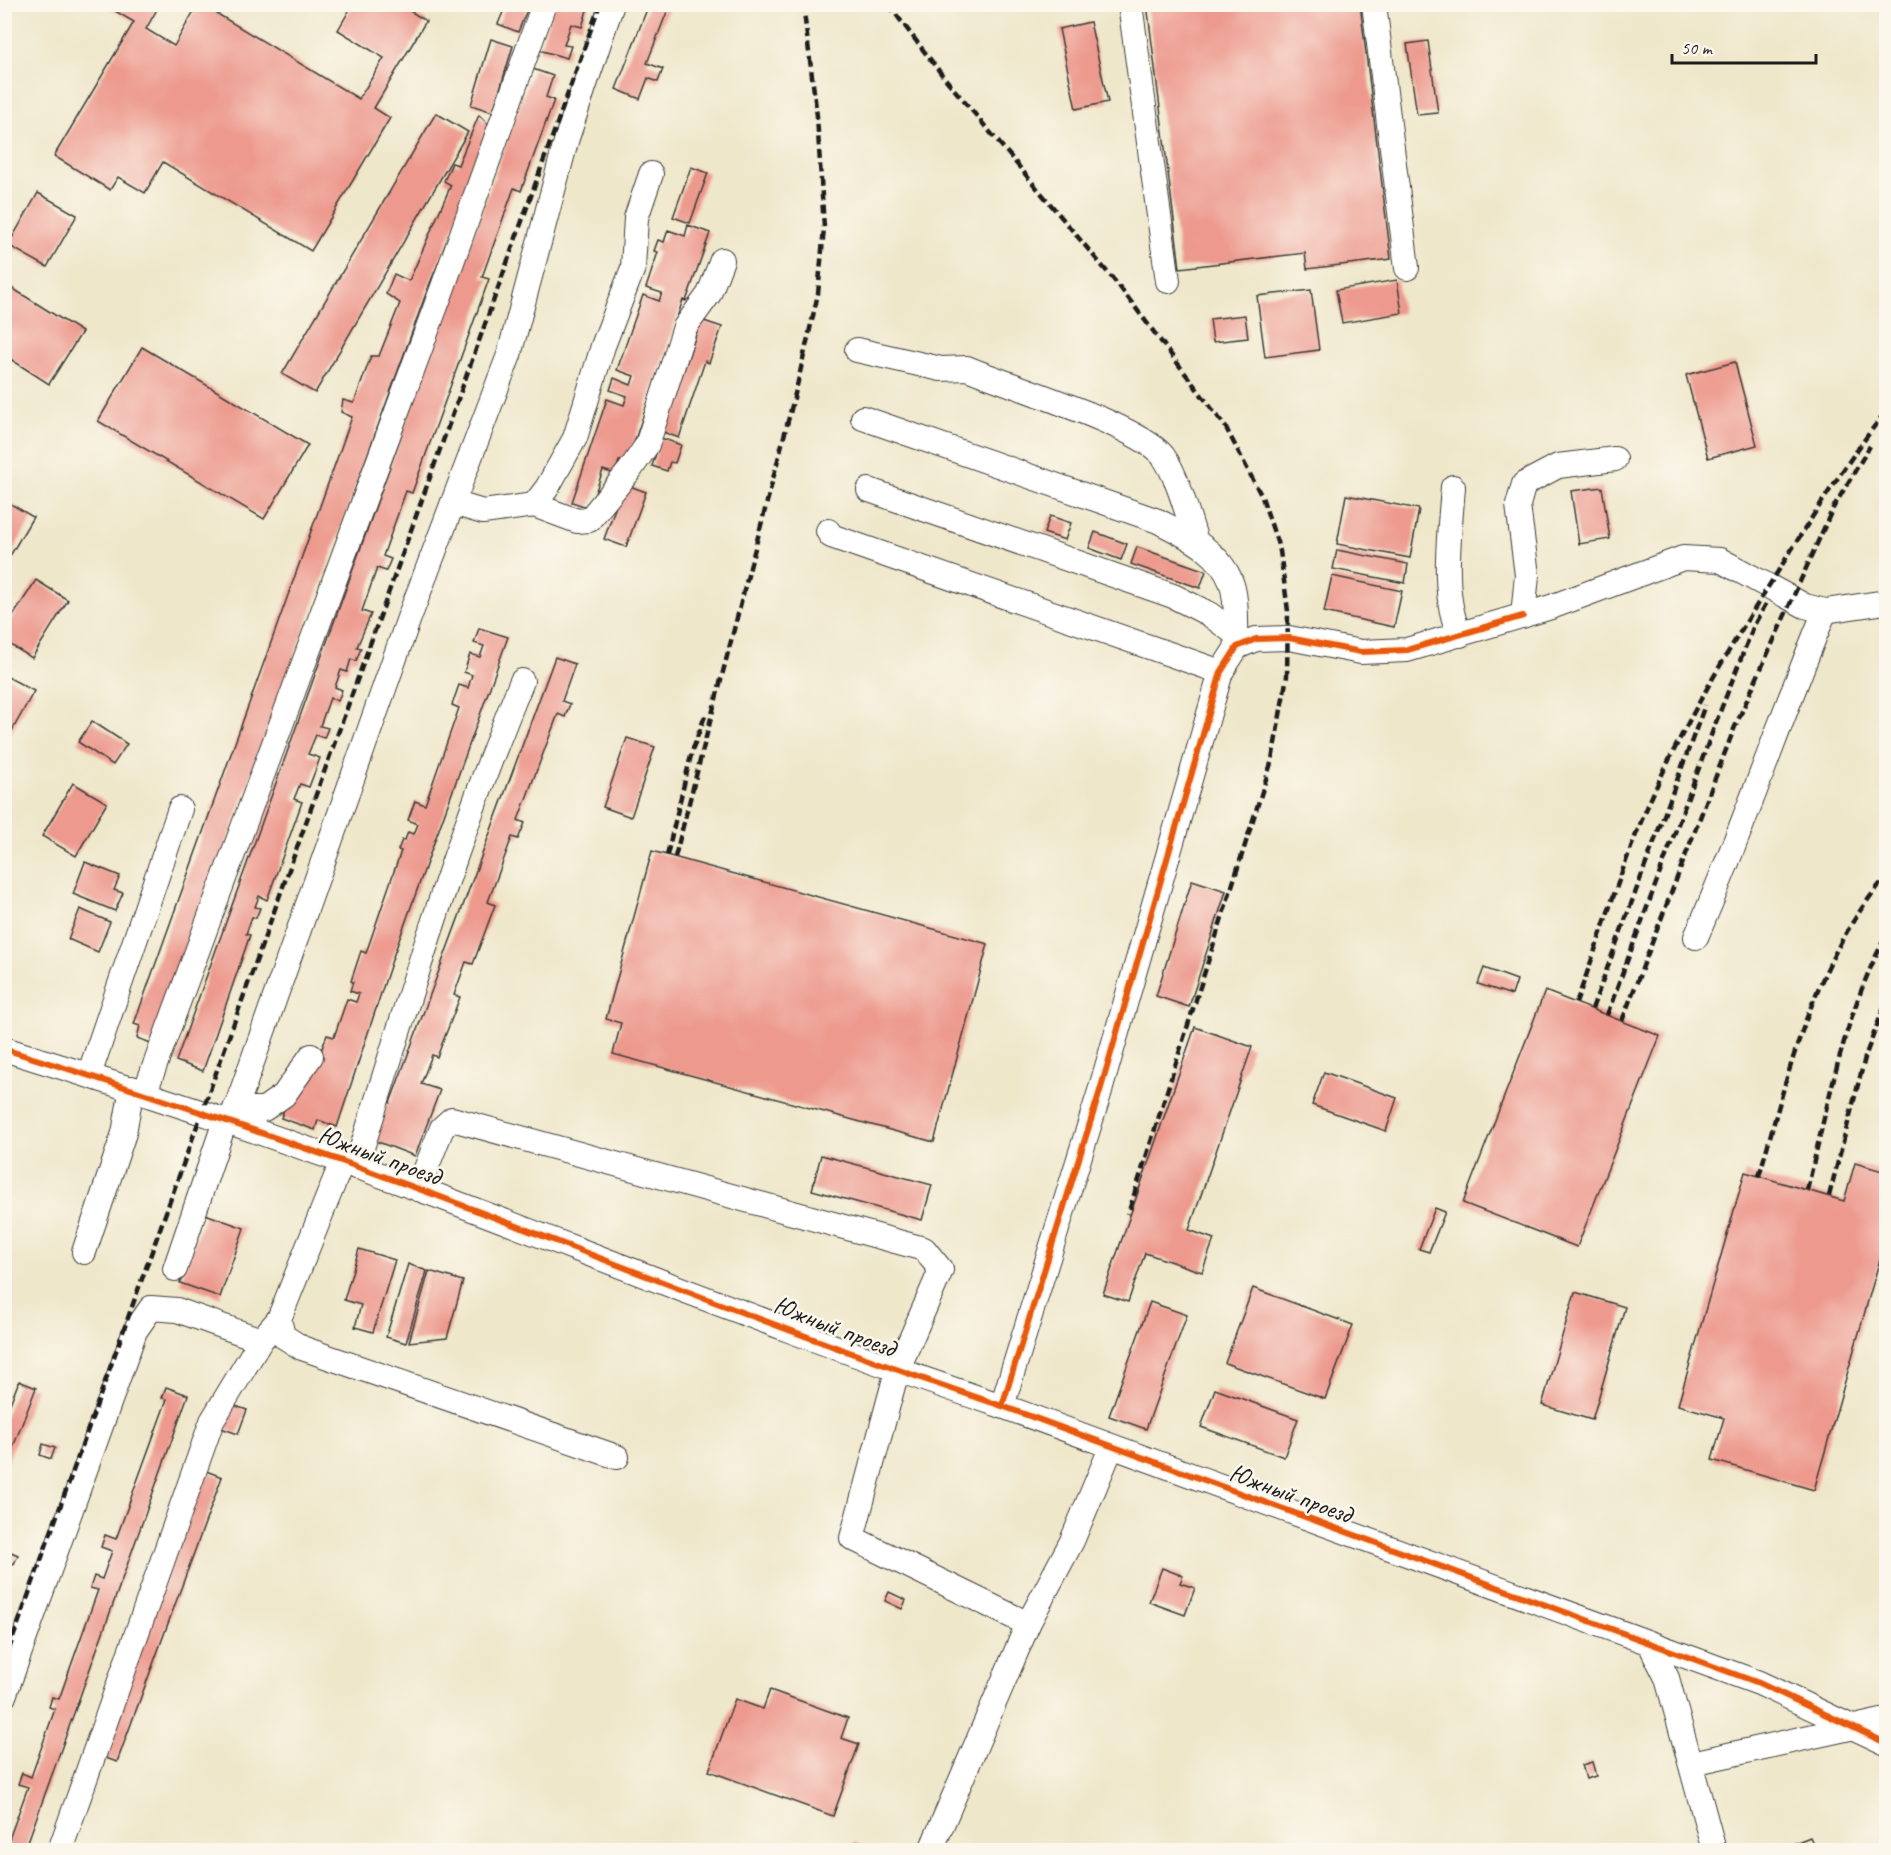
<svg xmlns="http://www.w3.org/2000/svg" width="1891" height="1855" font-family="Caveat,sans-serif">
<style>
.building{fill:#ed998d}
.lines{fill:none;stroke-linecap:round;stroke-linejoin:round}
.minor-casing{stroke:#3c3a36;stroke-width:26}
.minor{stroke:#fff;stroke-width:24}
.rail{stroke:#1c1c1c;stroke-width:4.5;stroke-dasharray:9 4.5;stroke-linecap:butt}
.cycleway-casing{stroke:#fbf7ec;stroke-width:10}
.cycleway{stroke:#e8590c;stroke-width:6}
.labels{text-anchor:middle;stroke-width:5;stroke-linejoin:round;paint-order:stroke}
.street-label{font-size:26px;fill:#1c1c1c;stroke:#fbf7ec}
</style>
<rect width="100%" height="100%" fill="#fbf7ec"/>
<filter id="ink" filterUnits="userSpaceOnUse"><feTurbulence type="fractalNoise" baseFrequency=".0167" numOctaves="2"/><feDisplacementMap in="SourceGraphic" scale="12" xChannelSelector="R" yChannelSelector="G"/><feConvolveMatrix kernelMatrix="1 2 1 2 8 2 1 2 1" color-interpolation-filters="sRGB"/></filter>
<filter id="wash" filterUnits="userSpaceOnUse"><feTurbulence type="fractalNoise" baseFrequency=".008" numOctaves="4" result="noise"/><feDisplacementMap in="SourceGraphic" scale="24" xChannelSelector="R" yChannelSelector="G"/><feGaussianBlur stdDeviation="1.35" result="paint"/><feColorMatrix in="noise" values="0 0 0 0 0 0 0 0 0 0 0 0 0 0 0 0 0 1.4 0 .05"/><feComposite in="paint" operator="in"/></filter>
<g filter="url(#wash)">
<rect width="100%" height="100%" fill="#efe7ca"/>
<g id="blocks">
<!-- building -->
<g class="building">
<path d="M112,4h48l-14,25 28,17 24,-42h3l158,95 25,-41 -46,-28 15,-26h46l27,17 -52,87 16,10 -79,133 -148,-89 -18,31 -27,-16 -8,13 -56,-34 80,-134 -24,-14z"/>
<path d="M554,4h35l-7,23 -11,-3 -7,21 7,1 -4,12 -28,-8z"/>
<path d="M649,4h21l-23,59 16,6 -5,13 -10,-4 -8,21 -24,-10z"/>
<path d="M1147,4h213l31,255 -84,10 -2,-16 -125,15z"/>
<path d="M506,5h23l-11,27 -20,-8z"/>
<path d="M1090,22l18,80 -32,7 -17,-80z"/>
<path d="M491,39l22,7 -20,66 -22,-7z"/>
<path d="M1428,41l10,72 -21,2 -10,-71z"/>
<path d="M533,69l20,7 -7,21 8,3 -33,91 -7,-3 -32,89 7,2 -77,214 -6,-2 -23,65 8,3 -5,12 -9,-3 -15,43 9,3 -14,33 4,1 -5,13 -5,-2 -4,13 -6,-2 -6,17 7,3 -4,11 -8,-3 -10,28 8,2 -4,10 -8,-3 -8,19 12,4 -11,29 -9,-3 -6,15 8,3 -35,98 -8,-4 -4,11 5,1 -4,10 -4,-1 -6,17 4,1 -47,136 -27,-10z"/>
<path d="M436,113l32,19 -153,261 -33,-19z"/>
<path d="M479,115l15,15 -66,158 -274,756 -17,-6 3,-12 -6,-2 218,-607 -11,-5 2,-12 11,3 17,-47h8l21,-53 -14,-9 8,-20 15,7 42,-96 -7,-4 8,-18 6,2z"/>
<path d="M691,167l17,6 -18,50 -17,-6z"/>
<path d="M38,193l39,22 -30,52 -39,-22z"/>
<path d="M688,225l22,8 -24,68 -3,-1 -56,163 -8,-2 -4,13 -12,-4 -13,38 -18,-6 35,-103 17,6 3,-9 -17,-6 4,-12 17,7 3,-9 -17,-6 26,-75 16,6 3,-8 -16,-5 12,-36 -4,-1 4,-11 6,2 4,-12 17,6z"/>
<path d="M1397,280l5,33 -60,10 -6,-33z"/>
<path d="M4,283l78,49 -33,52 -45,-29z"/>
<path d="M1311,290l8,60 -54,7 -8,-61z"/>
<path d="M1245,315l3,23 -35,4 -3,-23z"/>
<path d="M701,320l21,7 -13,36 -4,-2 -26,77 -16,-6z"/>
<path d="M142,347l166,98 -44,74 -166,-98z"/>
<path d="M1735,362l22,83 -49,13 -22,-83z"/>
<path d="M661,438l20,7 -6,18 -5,-1 -3,9 -15,-5z"/>
<path d="M624,484l22,8 -20,55 -22,-8z"/>
<path d="M1602,487l8,52 -31,5 -8,-53z"/>
<path d="M1346,495l73,14 -9,49 -73,-14z"/>
<path d="M4,500l29,17 -29,49z"/>
<path d="M1050,516l21,7 -6,17 -21,-7z"/>
<path d="M1095,532l32,12 -6,16 -32,-12z"/>
<path d="M1137,547l69,24 -6,17 -69,-24z"/>
<path d="M1337,550l71,14 -3,19 -72,-14z"/>
<path d="M1332,576l70,15 -8,36 -70,-15z"/>
<path d="M36,580l32,20 -36,58 -28,-17v-11z"/>
<path d="M479,628l29,9 -115,320 -56,170 -19,-7 -3,10 -34,-12 7,-20 26,-28 13,-35 7,2 13,-38 9,3 3,-8 -9,-3 3,-9 -2,-1 10,-30 5,2 35,-102 -3,-1 4,-10h3l3,-8 6,2 4,-10 -10,-4 7,-19 10,4 34,-97 -7,-3 7,-20 9,3 4,-13 -8,-3 6,-18 10,3 4,-11 -10,-3z"/>
<path d="M555,657l20,7 -13,37 8,3 -5,13 -7,-3 -40,106 7,3 -7,16 -6,-2 -24,65 7,3 -22,59 -7,-2 -12,33 6,2 -23,60 -5,-2 -11,29 19,6 -25,66 -42,-16 15,-38 2,1z"/>
<path d="M4,675l30,16 -30,54z"/>
<path d="M92,721l35,23 -14,21 -35,-23z"/>
<path d="M627,738l28,9 -24,70 -28,-10z"/>
<path d="M73,783l34,20 -31,53 -34,-20z"/>
<path d="M652,851l336,93 -54,198 -321,-88 8,-31 -15,-4z"/>
<path d="M85,862l35,14 -6,14 9,3 -8,18 -42,-17z"/>
<path d="M1192,880l34,11 -37,116 -33,-11z"/>
<path d="M80,909l30,13 -12,30 -30,-13z"/>
<path d="M1484,968l33,12 -5,15 -34,-11z"/>
<path d="M1545,991l115,45 -83,211 -114,-44z"/>
<path d="M1195,1027l57,20 -63,183 25,9 -12,33 -57,-19 -17,49 -25,-8z"/>
<path d="M1324,1072l73,26 -11,33 -74,-26z"/>
<path d="M821,1155l111,30 -10,35 -110,-30z"/>
<path d="M1855,1163l31,9v66l-72,252 -102,-30 12,-42 -46,-13 67,-233 99,29z"/>
<path d="M1435,1208l10,4 -16,40 -10,-3z"/>
<path d="M205,1214l39,14 -24,69 -40,-14z"/>
<path d="M359,1249l36,11 -22,72 -18,-5 6,-22 -17,-5z"/>
<path d="M408,1264l19,7 -21,72 -20,-6z"/>
<path d="M429,1271l34,10 -16,57 -38,4z"/>
<path d="M1253,1288l100,37 -28,74 -100,-36z"/>
<path d="M1575,1292l50,15 -33,113 -50,-15z"/>
<path d="M1150,1302l37,13 -41,114 -37,-13z"/>
<path d="M19,1381l17,7 -31,80 -1,-49z"/>
<path d="M166,1387l22,8 -163,455h-20l23,-63 -10,-3 4,-11 9,4 24,-68 -6,-2 3,-10 7,2 39,-109 -8,-2 4,-12 8,3 10,-28 -11,-4 4,-12 11,4 51,-140 -5,-1z"/>
<path d="M1215,1389l83,30 -14,38 -83,-30z"/>
<path d="M230,1404l17,6 -9,24 -17,-6z"/>
<path d="M43,1444l12,4 -4,11 -11,-4z"/>
<path d="M206,1471l16,6 -105,285 -17,-6z"/>
<path d="M4,1549l14,6 -4,9 -10,-4z"/>
<path d="M1162,1568l21,8 -3,7 15,5 -10,27 -36,-13z"/>
<path d="M889,1592l17,8 -4,9 -17,-8z"/>
<path d="M770,1690l78,28 -7,20 18,6 -26,72 -124,-45 26,-72 28,10z"/>
<path d="M1592,1762l4,14 -10,3 -4,-14z"/>
<path d="M1810,1837l6,13h-38z"/>
<path d="M855,1842l8,5 -1,3h-12z"/>
</g>
</g>
</g>
<g filter="url(#ink)">
<use href="#blocks" fill-opacity="0" stroke="#3c3a36" stroke-width="1.5"/>
<g class="lines">
<defs>
<g id="minor">
<path d="M1130,4l38,277"/>
<path d="M1374,4l33,264"/>
<path d="M857,350l84,19 26,-1c43,18 171,57 196,88 15,20 25,61 33,85"/>
<path d="M863,418l295,103c28,15 61,29 73,61 7,18 4,45 6,65"/>
<path d="M1453,487c-3,44 -13,108 7,148"/>
<path d="M869,490l304,106 36,18 27,20"/>
<path d="M453,503l30,9 51,-7 13,-17 28,-50 28,-92 30,-78 3,-50 15,-44"/>
<path d="M534,505l43,16 12,-1 41,-50 17,-25 38,-118 24,-33 13,-34"/>
<path d="M828,531l3,5 390,136"/>
<path d="M1523,616l4,-41 -9,-70 6,-21 34,-18 57,-7"/>
<path d="M1696,937c47,-107 84,-218 129,-326"/>
<path d="M4,1049c146,45 291,94 434,147 187,71 374,146 564,210l757,277 127,60"/>
<path d="M89,1075l91,-266"/>
<path d="M145,1092l298,-805 101,-283"/>
<path d="M235,1109h29l20,-14 27,-39"/>
<path d="M231,1122l178,-504 100,-263 58,-217 45,-134"/>
<path d="M342,1162l-63,157 4,17 19,12 315,109"/>
<path d="M356,1167c51,-163 100,-328 166,-486"/>
<path d="M418,1189l24,-61 10,-9 472,130 17,21 -44,101 -45,167 176,86"/>
<path d="M84,1252l40,-119 8,-45"/>
<path d="M175,1269l50,-148"/>
<path d="M1002,1406l98,-315 121,-419 16,-25 19,-8 33,-1 72,14 46,-2 144,-43 132,-49 37,2 85,46 20,5 61,-9"/>
<path d="M1650,1644l17,34 47,172"/>
<path d="M4,1696l131,-365 16,-23 26,2 84,30"/>
<path d="M1692,1763l194,-43"/>
<path d="M60,1850l152,-429 49,-81 18,-21"/>
<path d="M931,1850l97,-226 44,-83 39,-93"/>
</g>
</defs>
<!-- minor casing -->
<use href="#minor" class="minor-casing"/>
<!-- minor -->
<use href="#minor" class="minor"/>
<!-- rail -->
<g class="rail">
<path d="M888,4l55,72 176,210 106,140 37,71 18,54 8,60 -1,65 -15,84 -144,454"/>
<path d="M667,855l25,-104 13,-35"/>
<path d="M675,857l121,-467 22,-96 6,-66 -7,-112 -14,-112"/>
<path d="M1576,1003c25,-66 45,-136 73,-200 37,-84 84,-161 133,-238 33,-53 66,-105 104,-154"/>
<path d="M1592,1009l113,-304"/>
<path d="M1607,1015l109,-293 38,-97 12,-21"/>
<path d="M1622,1021l112,-292 99,-221 37,-62"/>
<path d="M1759,1176c30,-104 54,-215 127,-299"/>
<path d="M1807,1190c21,-85 37,-176 79,-254"/>
<path d="M1829,1196l37,-142 20,-52"/>
<path d="M4,1663l596,-1659"/>
</g>
<defs>
<g id="cycleway">
<path d="M4,1049c146,45 291,94 434,147 187,71 374,146 564,210l757,277 127,60"/>
<path d="M1002,1406l98,-315 121,-419 16,-25 19,-8 33,-1 72,14 46,-2 116,-34"/>
</g>
</defs>
<!-- cycleway casing -->
<use href="#cycleway" class="cycleway-casing"/>
<!-- cycleway -->
<use href="#cycleway" class="cycleway"/>
</g>
</g>
<g class="labels">
<!-- street labels -->
<g class="street-label">
<text transform="translate(380 1155) rotate(20)" y="9">Южный проезд</text>
<text transform="translate(835 1326) rotate(21)" y="9">Южный проезд</text>
<text transform="translate(1291 1493) rotate(20)" y="9">Южный проезд</text>
</g>
</g>
<!-- margin -->
<rect width="1891" height="1855" fill="none" stroke="#fbf7ec" stroke-width="24"/>
<!-- scale -->
<path d="M1672 54v9h144v-9" fill="none" stroke="#1c1c1c" stroke-width="3"/>
<text x="1681" y="54" font-size="18" fill="#1c1c1c" stroke="#fbf7ec" stroke-width="4.5" paint-order="stroke">50 m</text>
</svg>
